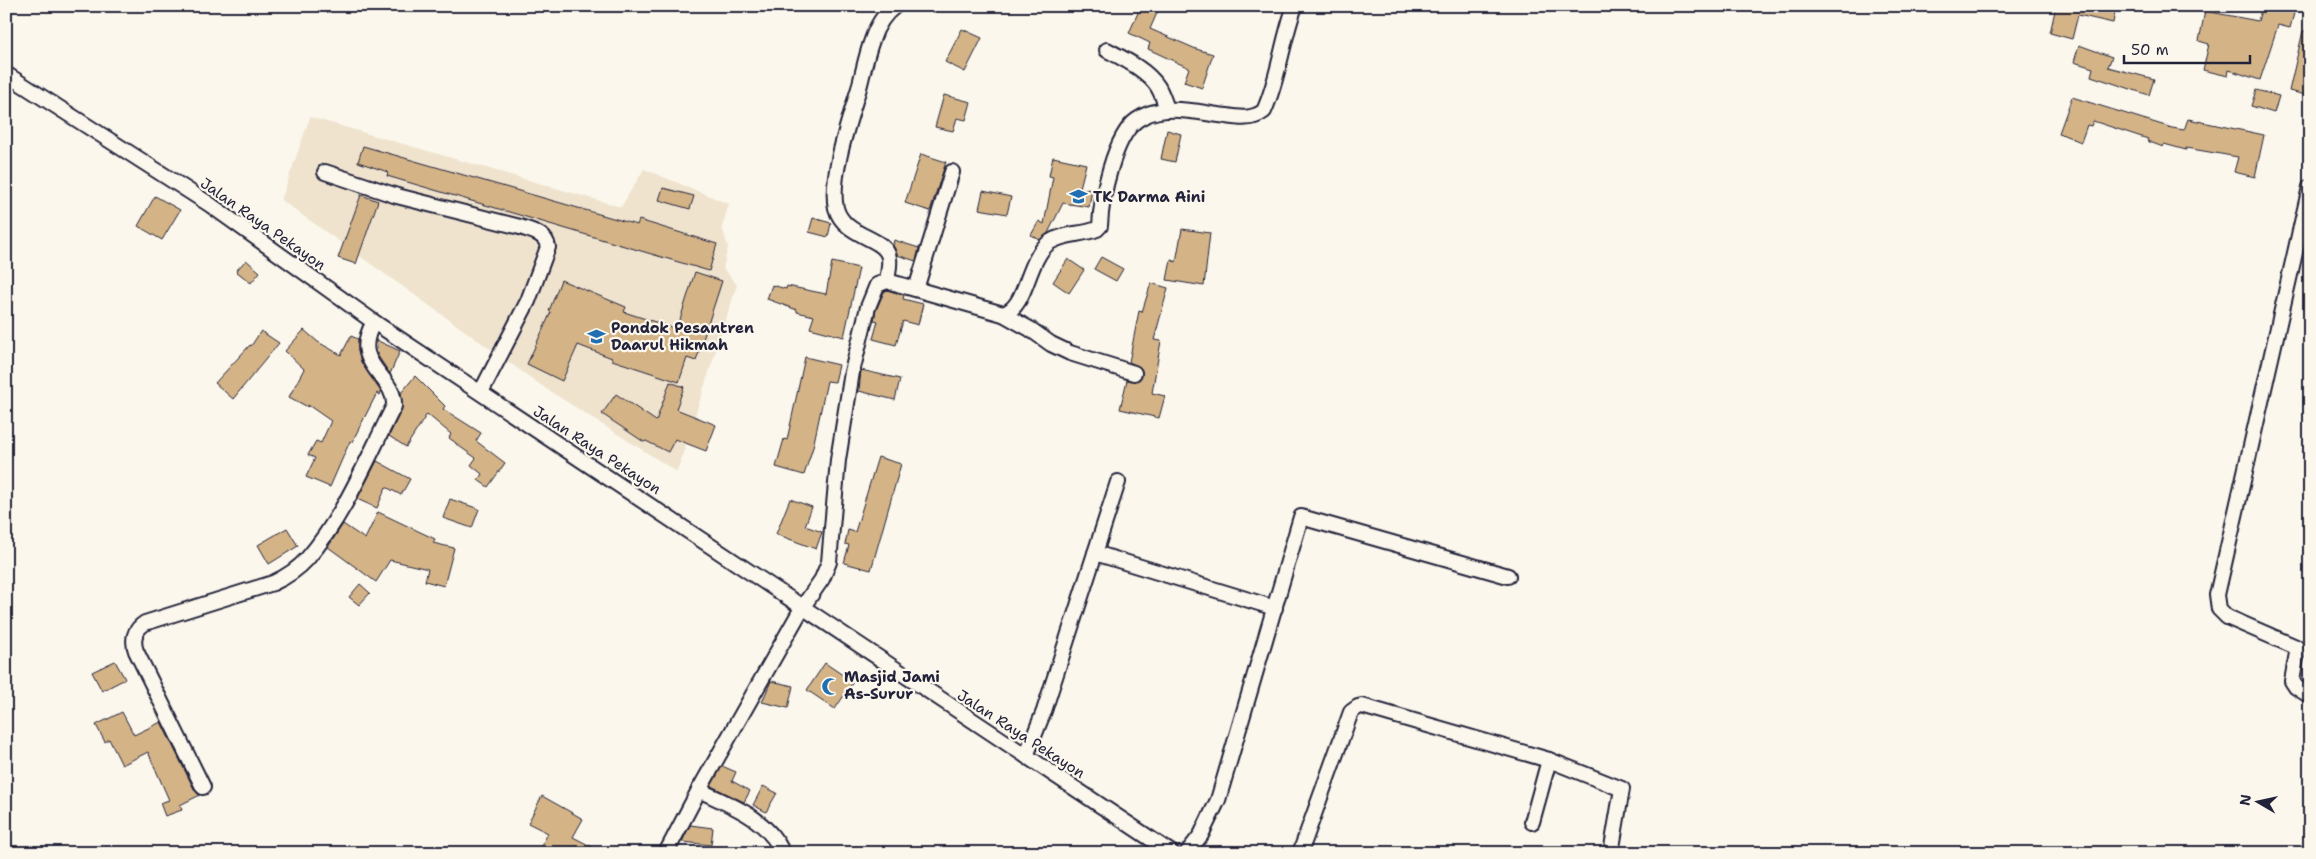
<svg xmlns="http://www.w3.org/2000/svg" width="2316" height="859" font-family="'Shantell Sans',sans-serif">
<style>
.built{fill:#efe3ce}
.building{fill:#d4b487;stroke:#22223b}
.lines{fill:none;stroke-linecap:round;stroke-linejoin:round}
.street-casing{stroke:#22223b;stroke-width:18}
.street{stroke:#fbf7ec;stroke-width:14}
.labels{text-anchor:middle;stroke-width:4.5;stroke-linejoin:round;paint-order:stroke}
.poi-label{font-size:15px;font-weight:bold;fill:#22223b;stroke:#fbf7ec;text-anchor:start}
.street-label{font-size:15px;fill:#22223b;stroke:#fbf7ec}
</style>
<rect width="100%" height="100%" fill="#fbf7ec"/>
<filter id="ink" filterUnits="userSpaceOnUse"><feTurbulence type="fractalNoise" baseFrequency=".02" numOctaves="2"/><feDisplacementMap in="SourceGraphic" scale="10" xChannelSelector="R" yChannelSelector="G"/><feConvolveMatrix kernelMatrix="1 2 1 2 8 2 1 2 1" color-interpolation-filters="sRGB"/></filter>
<g filter="url(#ink)">
<!-- built -->
<path class="built" d="M310,117l311,90 23,-38 85,35 -7,23 6,20 -5,21 14,17 -60,187 -132,-84 -264,-188z"/>
<!-- building -->
<g class="building">
<path d="M1141,6h19l-10,23 46,20 17,5 -11,34 -18,-6 5,-14 -41,-19 2,-6 -21,-10z"/>
<path d="M2056,6h60l-3,17 -35,-8 -6,24 -22,-6z"/>
<path d="M2262,6h34l-6,22 -12,-3 -18,55 -31,-10 -1,6 -25,-6 6,-26 -10,-3 6,-30 53,10z"/>
<path d="M962,29l20,9 -17,34 -20,-10z"/>
<path d="M2303,31h7v65l-21,-5z"/>
<path d="M2079,45l33,12 -4,10 46,12 -5,16 -58,-19 2,-8 -19,-6z"/>
<path d="M2256,90l23,6 -5,17 -23,-7z"/>
<path d="M944,95l27,7 -5,18 -9,-2 -4,13 -18,-4z"/>
<path d="M2072,97l100,31 12,2 4,-11 76,16 -9,42 -21,-5 4,-15 -52,-9v2l-22,-6 -1,3 -16,-6 1,-2 -55,-18 -2,5 -4,-1 -6,17 -22,-9z"/>
<path d="M1167,130l14,4 -6,28 -14,-3z"/>
<path d="M363,146l274,79 2,-5 78,24 -8,27 -322,-95 1,-4 -30,-10z"/>
<path d="M921,154l25,8 -16,49 -25,-8z"/>
<path d="M1053,157l33,7 -6,24 12,2 -3,17 -26,-4 -15,30 -8,7 -9,-5 8,-14 5,3 9,-47 -4,-1z"/>
<path d="M663,188l31,8 -4,13 -31,-9z"/>
<path d="M983,191l28,6 -4,17 -28,-5z"/>
<path d="M361,195l17,6 -22,63 -18,-6z"/>
<path d="M155,196l25,14 -18,30 -24,-14z"/>
<path d="M813,218l18,5 -3,14 -19,-5z"/>
<path d="M1182,229l28,4 -6,53 -37,-6 4,-20 5,2z"/>
<path d="M894,240l25,8 -3,13 -19,-6 -4,-10z"/>
<path d="M1101,257l22,12 -7,12 -22,-12z"/>
<path d="M1068,259l16,11 -15,23 -16,-11z"/>
<path d="M246,260l14,12 -9,11 -15,-12z"/>
<path d="M832,262l27,6 -15,69 -34,-9 4,-12 -17,-4v-2l-30,-11 5,-14 14,4 1,-3 39,8z"/>
<path d="M695,272l27,9 -26,80 -9,-3 -8,24 -67,-22v-2l-34,-13 -16,36 -35,-17 24,-52 -2,-1 12,-31 65,27 -2,5 53,17z"/>
<path d="M1151,283l17,5 -14,52 7,1 -9,52 13,3 -6,22 -39,-9 7,-29 9,1 6,-6 -2,-8 -11,-5 10,-51 3,1z"/>
<path d="M887,290l17,5 -1,4 20,5 -5,21 -15,-4 -7,24 -23,-6 5,-18 -4,-1 2,-10 8,-18z"/>
<path d="M304,330l14,12 23,13 10,-19 7,3v12l3,11 20,30 -1,3 -3,-2 -25,49 -2,-1 -20,46 -24,-10 9,-19 -7,-3 8,-14 5,2 10,-22 -23,-16v2l-19,-10 15,-28 -19,-18z"/>
<path d="M261,331l18,12 -46,56 -18,-16 35,-38 1,1z"/>
<path d="M376,340l24,11 -10,23 -12,-18z"/>
<path d="M805,357l34,8 -4,17 -8,-1 -14,66 -9,28 -28,-8 8,-28 3,1z"/>
<path d="M861,370l39,9 -5,21 -36,-9z"/>
<path d="M415,376l30,30 -2,3 38,24 -5,8 29,22 -17,24 -10,-7 4,-6 -11,-9 5,-7 -20,-14v-1l-7,-5 2,-4 -24,-20 -21,33 -17,-11 13,-27 -1,-16z"/>
<path d="M670,382l14,5 -8,22 40,16 -10,26 -31,-12 -7,13 -22,-11 -2,1 -42,-28 14,-20 40,27z"/>
<path d="M878,457l23,7 -30,106 -27,-7 5,-18 -4,-1 3,-14 7,2z"/>
<path d="M377,461l33,18 -9,16 -15,-8 -9,21 -20,-9z"/>
<path d="M450,499l29,10 -7,19 -29,-10z"/>
<path d="M790,499l22,8 -7,19 17,6 -6,17 -40,-15z"/>
<path d="M378,512l57,27 -2,4 21,5 -10,38 -19,-5 3,-12 -38,-9 -14,22 -48,-35 15,-23 22,15z"/>
<path d="M287,528l11,18 -29,18 -11,-19z"/>
<path d="M360,584l10,9 -11,12 -10,-8z"/>
<path d="M115,661l10,18 -23,12 -10,-19z"/>
<path d="M825,663l28,19 -18,27 -28,-19z"/>
<path d="M771,681l22,5 -5,22 -26,-6z"/>
<path d="M122,712l12,23 27,-13 34,69 5,4 -20,10 2,5 -17,6 -5,-13 9,-3 -21,-48 -26,13 -13,-26 -4,3 -9,-17z"/>
<path d="M722,766l14,6 -4,9 18,10 -6,11 -33,-16z"/>
<path d="M763,786l14,7 -11,19 -13,-7z"/>
<path d="M542,796l41,23 -10,18 31,16h-66l10,-20 -20,-10z"/>
<path d="M690,825l23,3 -2,17 -29,-3z"/>
</g>
<g class="lines">
<defs>
<g id="street">
<path d="M1107,50c17,9 40,20 51,37 4,7 7,16 9,23"/>
<path d="M6,74l203,130 165,118 798,531"/>
<path d="M325,172l72,24 123,31c11,4 26,6 28,20l-20,54 -47,91"/>
<path d="M2310,187l-93,408 2,14 8,8 69,30 1,6 -5,28 4,6 14,9"/>
<path d="M887,281c1,-7 3,-16 2,-23 -2,-21 -45,-20 -53,-50 -7,-30 14,-90 23,-120 4,-15 7,-32 13,-48 4,-12 12,-26 23,-34"/>
<path d="M916,289l36,-117"/>
<path d="M1003,314c25,-7 23,-55 47,-72 14,-9 32,-7 47,-13l3,-3c1,-27 14,-90 37,-106 8,-6 19,-9 29,-10 19,-2 42,4 61,6 12,2 26,4 37,-5 15,-33 18,-70 31,-105"/>
<path d="M1095,553l180,55"/>
<path d="M1026,756l18,-45 74,-229"/>
<path d="M203,787l-67,-136c-4,-11 -2,-21 9,-28l128,-40c13,-6 25,-14 34,-24 38,-44 61,-102 87,-153 2,-31 -46,-41 -20,-84"/>
<path d="M699,790c34,17 66,26 84,63"/>
<path d="M1532,822l17,-62"/>
<path d="M666,853l33,-63 103,-182 20,-29 7,-17 9,-102 14,-88 16,-65 9,-22 10,-4 116,33 27,15 21,15 19,9 64,20"/>
<path d="M1187,853l14,-18 17,-35 83,-283 207,59"/>
<path d="M1300,853l51,-141 7,-5 4,-1 187,54 73,29 -11,64"/>
</g>
</defs>
<!-- street casing -->
<use href="#street" class="street-casing"/>
<!-- street -->
<use href="#street" class="street"/>
</g>
</g>
<!-- icons -->
<defs>
<symbol id="school-bare" viewBox="-9 -9 18 18"><path d="M0-5L7-2L0 1L-7-2ZM-4 1L0 2.5L4 1V4Q0 6-4 4Z" fill="#1f6fb2" stroke="#fbf7ec" stroke-width="2.5" paint-order="stroke"/></symbol>
<symbol id="mosque-bare" viewBox="-9 -9 18 18"><path d="M3.5-4.9A6 6 0 1 0 3.5 4.9A5 5 0 1 1 3.5-4.9Z" fill="#1f6fb2" stroke="#fbf7ec" stroke-width="2.5" paint-order="stroke"/></symbol>
</defs>
<g fill-rule="evenodd">
<use href="#school-bare" x="1066" y="184" width="25" height="25"/>
<use href="#school-bare" x="584" y="324" width="25" height="25"/>
<use href="#mosque-bare" x="818" y="674" width="25" height="25"/>
</g>
<g class="labels">
<!-- poi labels -->
<g class="poi-label">
<text x="1093" y="202">TK Darma Aini</text>
<text x="611" y="333">Pondok Pesantren<tspan x="611" dy="17">Daarul Hikmah</tspan></text>
<text x="844" y="682">Masjid Jami<tspan x="844" dy="17">As-Surur</tspan></text>
</g>
<!-- street labels -->
<g class="street-label">
<text transform="translate(263 224) rotate(35)" y="5">Jalan Raya Pekayon</text>
<text transform="translate(597 450) rotate(33)" y="5">Jalan Raya Pekayon</text>
<text transform="translate(1021 734) rotate(33)" y="5">Jalan Raya Pekayon</text>
</g>
</g>
<!-- margin -->
<rect width="2316" height="859" fill="none" stroke="#fbf7ec" stroke-width="25"/>
<rect x="12" y="12" width="2291" height="834" fill="none" stroke="#22223b" stroke-width="2" filter="url(#ink)"/>
<!-- north arrow -->
<g transform="translate(2258 802) rotate(279)" stroke="#fbf7ec" stroke-width="4" paint-order="stroke">
<path d="M0-4L9 19L0 12L-9 19Z" fill="#22223b"/>
<text y="-8" font-size="14" font-weight="bold" text-anchor="middle" fill="#22223b">N</text>
</g>
<!-- scale -->
<path d="M2124 55v8h126v-8" fill="none" stroke="#22223b" stroke-width="2.5"/>
<text x="2131" y="55" font-size="15" fill="#22223b" stroke="#fbf7ec" stroke-width="4" paint-order="stroke">50 m</text>
</svg>
